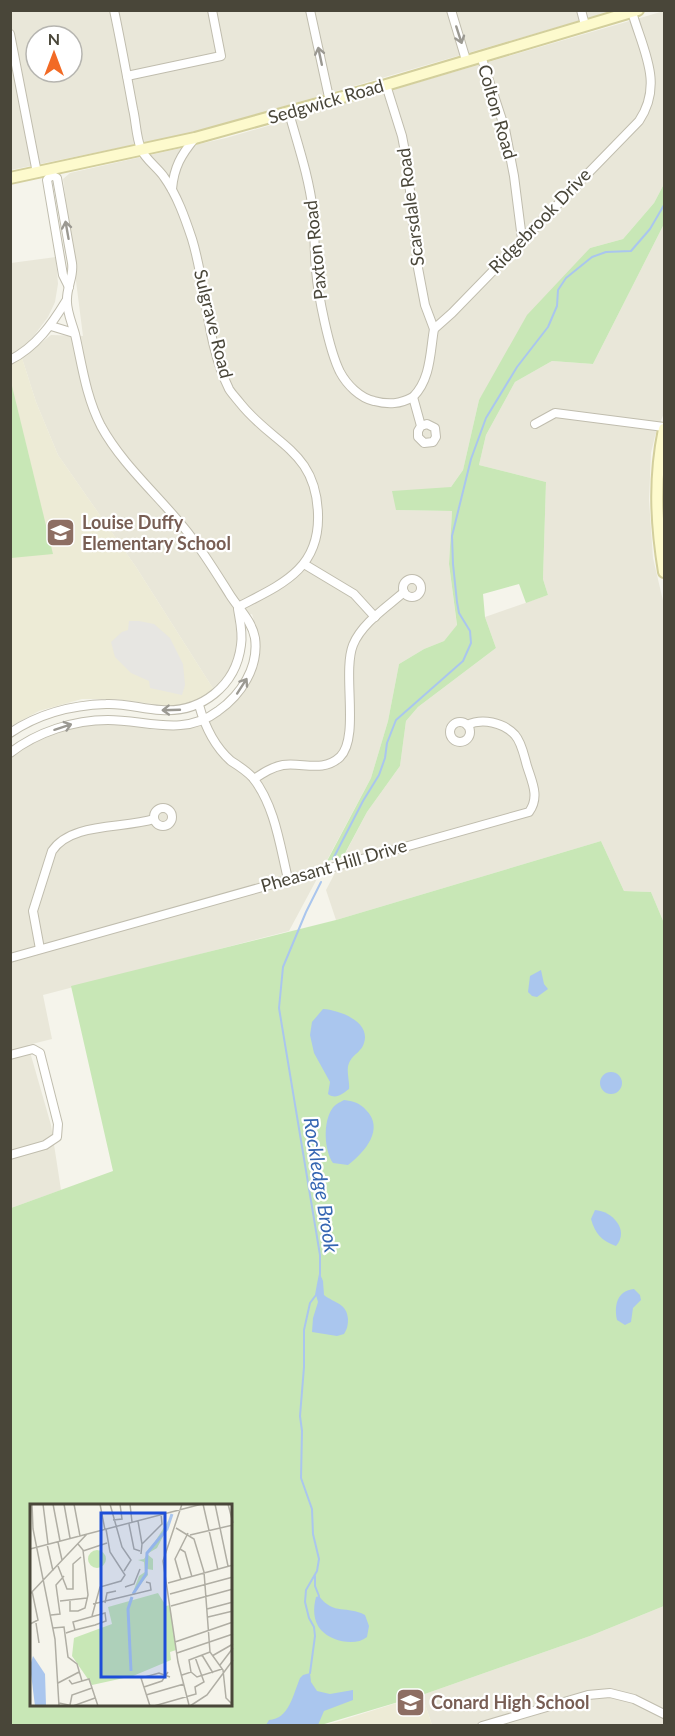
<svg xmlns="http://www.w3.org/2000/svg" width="675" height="1736" font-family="Lato,sans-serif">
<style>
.residential{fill:#e9e7d9;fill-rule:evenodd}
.education{fill:#edebd6}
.green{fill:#c8e7b6;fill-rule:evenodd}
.parking{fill:#e7e6e2}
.water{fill:#aac6ee}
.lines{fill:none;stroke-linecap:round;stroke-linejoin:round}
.stream{stroke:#aac6ee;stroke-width:2}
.minor-casing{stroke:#c0bdae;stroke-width:10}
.secondary-casing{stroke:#d3cf9c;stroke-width:14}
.minor{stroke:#fff;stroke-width:8}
.secondary{stroke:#fdfacd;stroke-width:10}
.oneway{stroke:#9b9992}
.labels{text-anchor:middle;stroke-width:4.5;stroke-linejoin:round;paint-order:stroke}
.street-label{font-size:18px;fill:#494639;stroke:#fff}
.education-label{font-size:18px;font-weight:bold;fill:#785e54;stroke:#fff;text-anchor:start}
.water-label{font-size:20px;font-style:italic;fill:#3566b2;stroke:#fff}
.inset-river{fill:none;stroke:#aac6ee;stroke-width:3}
.inset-road{fill:none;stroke:#b0aea4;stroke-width:1.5}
.view{fill:#1d4ed8;fill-opacity:0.15;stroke:#1d4ed8;stroke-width:3}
.inset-edge{fill:none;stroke:#494639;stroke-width:3}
</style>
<rect width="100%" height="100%" fill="#f5f4eb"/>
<!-- residential -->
<g class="residential">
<path d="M10,11h603l-418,121 -184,38zM36,36h36v36h-36z"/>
<path d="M664,11v173l-10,19 -31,36 -33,9 -111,152 -16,70 -12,17 -55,23 56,1 -3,53 8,62 -13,15 -20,8 -25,15 -11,57 -17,57 -82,153 -246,64 9,44 -24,6 23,80 10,65 -50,18v-451l15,-11 40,-17 31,-6 27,1 31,6h16l23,-3 21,-9 14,-10 17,-20 6,-11 6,-43 -6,-20 -17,6 2,18 -3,22 -8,15 -12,15 -78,-123 -78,-112 -22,-53 -14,-44 29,-23 32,1 -20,-157 7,-6 156,-35z"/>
<path d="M664,224v189l-9,23 -4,17 -2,47 4,58 11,47v318l-13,-31 -27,-1 -23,-50 -265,79 -10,-30 41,-78 33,-46 6,-45 12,-14 78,-59 -11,-31 63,-22 -5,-16 3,-97 -67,-17 7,-30 29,-53 37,-21 41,3z"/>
<path d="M56,257l2,27 -3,18 -7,15 -18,24 -19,14v-92z"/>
<path d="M664,1606v119h-232l-10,-30 168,-59z"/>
</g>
<!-- education -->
<g class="education">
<path d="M22,358l14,44 22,53 78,112 78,123 -15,10 -22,6h-9l-52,-7h-34l-43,12 -28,15 -1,-361z"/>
<path d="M422,1695l10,30 -111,1 15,-4z"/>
</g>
<!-- green -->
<g class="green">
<path d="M664,184v40l-71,140 -41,-3 -37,21 -29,53 -7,30 67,17 -3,97 5,16 -22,8 -7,-19 -36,10 2,23 11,31 -78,59 -12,14 -6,45 -33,46 -24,45 -16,4 44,-83 17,-57 11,-57 25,-15 20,-8 13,-16 -8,-61 3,-53 -56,-1 -4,-19 59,-4 12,-17 16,-70 48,-85 63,-67 33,-9 31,-36z"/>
<path d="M10,382h1l42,172 -42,4z"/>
<path d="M601,841l23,50 27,1 13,31v683l-74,30 -168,59 -101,30h-310v-517l102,-37 -42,-185 265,-66zM32,1505h199v199h-199z"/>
</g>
<!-- parking -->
<path class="parking" d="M129,621h10l15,3 16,14 13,26 2,21 -3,10 -32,-7 -1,-7 -18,-8 -16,-16 -4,-15 11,-10 6,-2z"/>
<!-- water -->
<g class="water">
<path d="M541,970l3,14 4,5 -11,8 -5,-1 -4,-4 2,-16z"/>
<path d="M323,1009c17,1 48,13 41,34 -2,8 -10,11 -14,18 -5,8 0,19 -1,28 -7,5 -13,11 -21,5l2,-12 -16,-29 -4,-18 2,-13z"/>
<circle cx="611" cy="1083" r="11"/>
<path d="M344,1100c9,1 16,3 22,10 19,19 -1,42 -18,55l-15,-2c-9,-13 -10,-41 -1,-54 3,-5 7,-6 12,-9z"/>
<path d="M595,1210c17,1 35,20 21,36 -14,-5 -21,-12 -25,-27z"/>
<path d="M320,1274l3,7 1,14c10,8 23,8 24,24 0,7 -1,10 -4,15l-7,2 -25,-4 1,-14 5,-16 -2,-7z"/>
<path d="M634,1289l6,6 1,5 -8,8 -2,14 -6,3 -8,-5c-3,-15 0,-29 17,-31z"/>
<path d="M319,1596c15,20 28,9 46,19l4,11 -2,11c-12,10 -36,4 -46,-7 -8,-9 -8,-22 -5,-33z"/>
<path d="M310,1673l1,9 6,9 13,3 23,-4v10l-29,11 -6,14h-52l3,-5c20,-1 24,-25 31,-42l3,-3z"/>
</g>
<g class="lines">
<!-- stream -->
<g class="stream">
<path d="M333,859l30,-58 16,-26 6,-17 2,-15 9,-23 67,-59 8,-18 -1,-12 -11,-18 -2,-11 -4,-38 -1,-28 19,-77 15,-41 31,-51 31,-40 9,-21 1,-16 8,-12 26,-21 14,-5 25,-1 19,-22 14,-24"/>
<path d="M315,1576v10l4,10"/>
<path d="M310,1673l5,-37 -1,-9 -5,-9 -4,-16 1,-12 11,-19 2,-12 -6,-25 -1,-25 -11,-31 1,-47 -2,-15 4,-49v-37l6,-27 6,-8 2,-11 2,-10v-19l-41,-247 4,-41 23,-55 15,-30"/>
</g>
<defs>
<g id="minor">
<path d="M114,10c7,33 13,66 19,99 3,12 3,28 8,40 4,10 17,19 23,28 13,18 21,41 28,62 15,49 14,103 37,150 3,5 8,10 11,14 33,42 76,47 78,111 2,56 -38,71 -80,93"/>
<path d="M310,10l20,92"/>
<path d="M451,10l15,50"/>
<path d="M581,10l4,15"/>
<path d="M10,34l27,139"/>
<path d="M481,56l24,73 9,47 8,63"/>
<path d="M127,76l94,-20 -9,-46"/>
<path d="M386,85l16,51 5,26 11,106 7,37 9,24"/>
<path d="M289,113c9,32 20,64 24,98 2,19 1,39 3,59 2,25 13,80 24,102 7,13 20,26 34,29 15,4 26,3 39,-4"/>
<path d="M51,175l-4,5 16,95 6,12"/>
<path d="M172,189c2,-22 9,-34 23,-51"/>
<path d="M51,326l23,7"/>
<path d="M10,360c26,-13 42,-36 56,-59"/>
<path d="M535,424l20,-11 109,14"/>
<path d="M421,426l6,-2 8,4 1,9 -3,5 -9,1 -6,-6v-6l3,-5 -8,-29c18,-18 17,-45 21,-68l18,-16 187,-192c25,-37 4,-71 -7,-109"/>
<path d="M304,564l50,30 21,23"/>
<circle cx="412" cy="588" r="9"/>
<path d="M199,705c6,22 15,41 32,56 8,5 16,10 22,17 22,28 27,68 35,101"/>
<circle cx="460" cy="732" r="10"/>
<path d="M10,733c28,-19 63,-28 96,-29 19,-1 36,5 55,6 40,3 75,-24 80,-65 2,-12 -1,-24 -3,-36"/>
<path d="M10,753c27,-21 64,-33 98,-33 38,0 76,17 110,-9 23,-16 41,-44 37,-73 -3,-17 -16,-29 -25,-43 -12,-19 -24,-39 -38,-57 -28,-38 -68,-70 -91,-112 -15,-29 -19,-61 -26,-92 -3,-11 -9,-24 -8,-35 0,-13 7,-23 5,-36l-15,-85 -6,-3 -1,-5"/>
<path d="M254,779c9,-6 18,-12 29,-14 19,-3 40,8 57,-8 20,-20 2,-84 13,-112 9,-22 34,-38 51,-53"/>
<circle cx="163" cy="817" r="9"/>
<path d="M40,949l-7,-38 19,-60c19,-29 71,-22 102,-32"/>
<path d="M10,958l519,-146c11,-15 3,-30 -2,-46 -3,-10 -5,-23 -12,-31 -12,-13 -33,-17 -48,-10"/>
<path d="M10,1055l23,-6 7,4 18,71 -1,13 -12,8 -35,10"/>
<path d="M482,1726l106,-31 22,-2 24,6 30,15"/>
</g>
<g id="secondary">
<path d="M10,178l185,-40 191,-53 252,-75"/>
<path d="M664,429c-10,49 -8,94 0,143"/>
</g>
</defs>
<!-- minor casing -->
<use href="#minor" class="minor-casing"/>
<!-- secondary casing -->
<use href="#secondary" class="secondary-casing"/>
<!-- minor -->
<use href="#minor" class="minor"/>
<!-- secondary -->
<use href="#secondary" class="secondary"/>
</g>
<!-- one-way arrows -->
<defs><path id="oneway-shaft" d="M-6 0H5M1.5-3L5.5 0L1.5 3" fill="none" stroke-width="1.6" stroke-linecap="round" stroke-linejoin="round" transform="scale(1.5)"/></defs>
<g class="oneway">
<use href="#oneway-shaft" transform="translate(459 35) rotate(72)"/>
<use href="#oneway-shaft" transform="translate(320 56) rotate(-102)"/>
<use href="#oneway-shaft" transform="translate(67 230) rotate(-100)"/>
<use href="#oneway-shaft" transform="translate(242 686) rotate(-57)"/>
<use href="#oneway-shaft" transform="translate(171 710) rotate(178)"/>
<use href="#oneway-shaft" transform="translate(63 727) rotate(-18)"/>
</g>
<!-- icons -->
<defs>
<symbol id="school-square" viewBox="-11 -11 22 22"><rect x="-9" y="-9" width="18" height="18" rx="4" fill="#8d6e63" stroke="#fff"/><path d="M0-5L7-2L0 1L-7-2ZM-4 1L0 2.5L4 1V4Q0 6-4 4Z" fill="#fff"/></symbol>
</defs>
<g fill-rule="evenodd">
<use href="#school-square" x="44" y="516" width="33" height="33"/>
<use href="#school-square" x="394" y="1686" width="33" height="33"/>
</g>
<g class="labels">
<!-- street labels -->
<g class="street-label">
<text transform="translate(326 102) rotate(-16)" y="6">Sedgwick Road</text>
<text transform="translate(497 112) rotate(74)" y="6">Colton Road</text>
<text transform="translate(411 207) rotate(-97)" y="6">Scarsdale Road</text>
<text transform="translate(540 221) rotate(-46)" y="6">Ridgebrook Drive</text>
<text transform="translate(316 250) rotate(-96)" y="6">Paxton Road</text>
<text transform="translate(213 324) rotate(76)" y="6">Sulgrave Road</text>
<text transform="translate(334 866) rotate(-16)" y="6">Pheasant Hill Drive</text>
</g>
<!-- education labels -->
<g class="education-label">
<text x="82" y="529">Louise Duffy<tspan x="82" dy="21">Elementary School</tspan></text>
<text x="431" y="1709">Conard High School</text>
</g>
<!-- water labels -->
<g class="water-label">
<text transform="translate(321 1185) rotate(81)" y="7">Rockledge Brook</text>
</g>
</g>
<!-- overview -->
<g transform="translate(30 1504)">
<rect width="202" height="202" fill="#f5f4eb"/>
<path d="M138,17l2,2 -13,25 -10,6 6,5v11l-6,-1 1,6 -16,20 7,-19 6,-4 -1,-10 -6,-2 6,-1zM58 55a9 9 0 1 1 18 0a9 9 0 1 1-18 0ZM128,89l8,13 4,-1 6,45 -6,2 1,8 -38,16 -41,9 -20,-29 2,-18 38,-14 -4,-17z" fill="#c8e7b6"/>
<path d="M3,152l12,18 1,32h-11l-5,-40z" fill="#aac6ee"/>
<path class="inset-river" d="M103,90l13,-20 1,-21 20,-24 5,-15M101,167l-3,-62 4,-12"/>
<path class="inset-road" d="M2,0l1,25 22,110 4,67M13,0l5,40M23,0l7,37M34,0l6,34M44,0l6,32M70,0l5,26M80,0l12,43 9,13 -7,11M100,0l2,18M152,0l-19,57 15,101 11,43M173,0l15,66M185,0l13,62M198,0l5,19M83,16l9,-1 -2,-15M108,17l4,23M99,20l5,25 6,2M146,24l18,11 10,33 6,80 13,18 3,28 7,7M160,31l43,-10M28,38l4,18M17,40l6,27M0,45l172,-45M150,45l5,3 7,25M53,47l24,-8M111,50l1,-10 20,-20 -1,-10M28,62l9,23h6v-25l8,-7M151,76l-6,-21 13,-26M138,79l65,-18M95,83l9,-3 6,-15M0,90l57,-60M140,90l63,-17M40,96v11h8l7,-3 3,-13 -5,-45 -5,-6M30,97l27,-3M75,99l2,-10 9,-2M63,100l58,-14 -1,-7 -4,-1M141,102l62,-17M177,105l26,-7M21,111l9,-1 -4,-29 8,-9M62,112l8,-29 21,-6 4,-6 -15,-23 -4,-23M178,113l25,-6M6,119l3,20M0,120l8,-4 -6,-29M23,124l11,-1 4,30 9,7 5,17M36,129l9,-3 20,-5 11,-4 -1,-8 -32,9 2,8M145,138l58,-20M147,149l56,-19M172,151l11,18M182,152l21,-12M190,161l13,-17M161,168l-2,-12 21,-8M152,171l9,-3 6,5 25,-8M39,176l3,4 17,-5 9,27M28,179l21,-11M114,183l18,-6 6,-9M116,191l38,-11M29,199l14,3 22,-8M40,201l2,-10 20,-7M120,202l-9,-28 18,-5 11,4M124,202l42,-12 -1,-7 9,-5 -9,-25M160,202l17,-11 26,-35"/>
<path class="view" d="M71,9h64v164h-64z"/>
<rect width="202" height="202" class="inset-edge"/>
</g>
<!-- border -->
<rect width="675" height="1736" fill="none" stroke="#494639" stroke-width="24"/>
<!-- north arrow -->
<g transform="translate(54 54)"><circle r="28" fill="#ffffff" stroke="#b6b5b0" stroke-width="1.5"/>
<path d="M0-4.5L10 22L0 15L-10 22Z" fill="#f26a25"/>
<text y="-9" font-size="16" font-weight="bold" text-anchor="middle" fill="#494639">N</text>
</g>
</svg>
